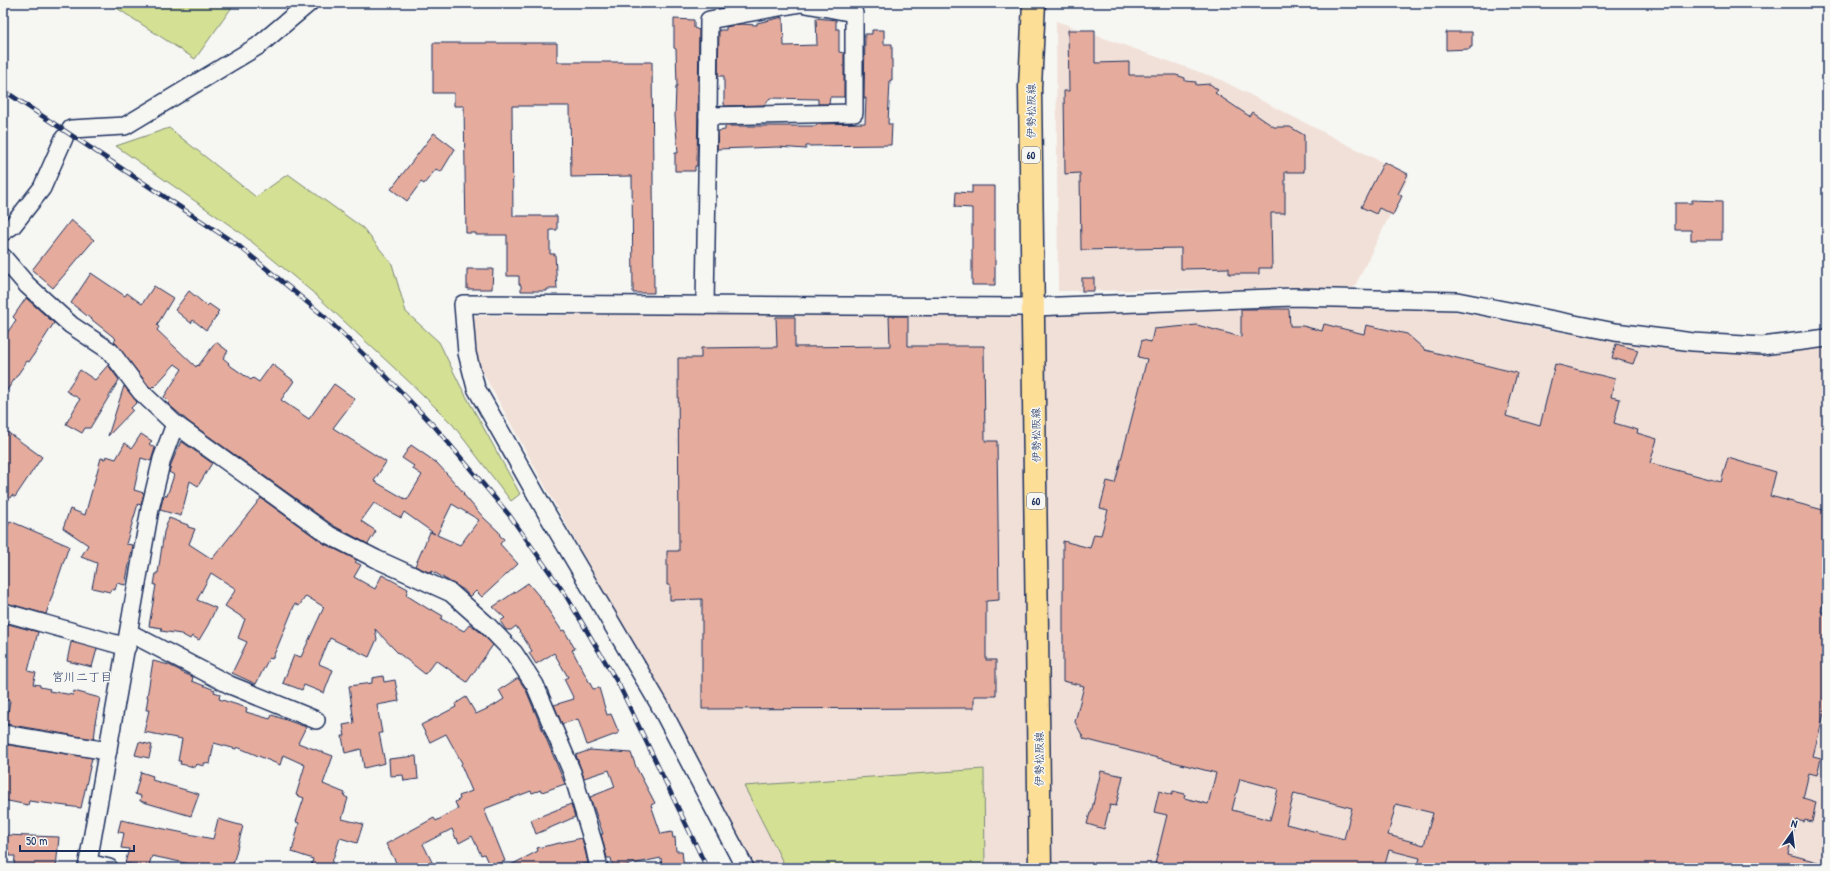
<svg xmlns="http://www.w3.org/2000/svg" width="1830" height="871" font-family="'Patrick Hand','Klee One',sans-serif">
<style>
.built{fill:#f1e0d8}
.green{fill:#d4e093;stroke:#788878}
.building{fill:#e5ac9d;stroke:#1b2f5e;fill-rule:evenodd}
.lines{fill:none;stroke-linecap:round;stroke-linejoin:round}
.street-casing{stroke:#1b2f5e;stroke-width:20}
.primary-casing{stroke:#1b2f5e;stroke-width:25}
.street{stroke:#f6f6f2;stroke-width:17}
.primary{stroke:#fdde96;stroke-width:22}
.rail-casing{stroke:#1b2f5e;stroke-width:4.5}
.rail{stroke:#f6f6f2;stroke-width:3;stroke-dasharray:9;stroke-linecap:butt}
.labels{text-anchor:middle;stroke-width:3;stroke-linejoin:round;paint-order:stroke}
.shield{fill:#f6f6f2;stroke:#5d6b8a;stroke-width:1}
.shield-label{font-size:10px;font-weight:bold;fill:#1b2f5e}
.street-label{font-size:11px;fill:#1b2f5e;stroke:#f6f6f2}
.neighbourhood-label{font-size:12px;fill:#1b2f5e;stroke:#f6f6f2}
</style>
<rect width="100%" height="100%" fill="#f6f6f2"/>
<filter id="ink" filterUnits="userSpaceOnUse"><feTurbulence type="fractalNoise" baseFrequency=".025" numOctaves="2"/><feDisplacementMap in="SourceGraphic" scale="8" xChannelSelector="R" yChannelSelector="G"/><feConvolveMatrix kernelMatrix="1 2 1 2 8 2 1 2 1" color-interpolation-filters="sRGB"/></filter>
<g filter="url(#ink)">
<!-- built -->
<g class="built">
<path d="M1056,21l163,58 190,97 -55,112 -296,3z"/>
<path d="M1303,305l139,4 124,24 150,20 111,-5v520h-1074l-93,-179 -83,-145 -99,-180 -12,-48 602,-5z"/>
</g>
<!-- green -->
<g class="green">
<path d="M109,3h126l-40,56z"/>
<path d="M169,128l87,69 32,-23 75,54 29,36 14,48 33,30 21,43 60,109 -9,7 -58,-76 -33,-33 -104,-97 -75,-62 -125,-87z"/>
<path d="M984,769l1,99h-199l-42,-82z"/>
</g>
<!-- building -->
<g class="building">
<path d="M783,17l1,29 33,-1 -1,-27 20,2v9h3v23l5,1v44h-14l-1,7h-11v-5l-48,-1 -6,7 -39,1 -1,-2v-28h-6l1,-46h7v-3l14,-3 17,1v-2z"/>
<path d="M674,19l20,1v8l5,2 -2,136h-2v5h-20v-18h3l-3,-37 1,-30h1l-1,-37 -2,-1z"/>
<path d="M872,30h12v14h8v36h-2l-2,44h4l-1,21 -85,1v3l-28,-2 -61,2 1,-18 7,-1v-4h91l2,-2 47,-1 1,-25h-2l1,-64h7z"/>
<path d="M1068,30h27v33l34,-1v13h47l9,3v3l11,1v3l14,-1 8,6 -3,3 34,23 3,-4 22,15h16l14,8v37h-19v41h-14l1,55h-13v6h-30v-6l-48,1v-21l-100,2 -1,-77 -15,1 -1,-83h5z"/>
<path d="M1446,32h26v15h-2v2l-24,1z"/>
<path d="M433,43h124v19h95l2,231h-21l-1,-117 -61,1 -1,-71h-58l1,110h44v14h-7v24h5l2,35h-10v2h-26v-6l-2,-1v-8h-12v-41h-31v-2h-10l-2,-127h-10v-13h-21z"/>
<path d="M434,133l21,16 -14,23 -5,-3 -12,15 -3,-2 -14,19 -16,-12z"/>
<path d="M1384,162l24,12 -10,20 4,2 -9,19 -14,-7 -3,6 -15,-7z"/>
<path d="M972,186h23v99h-23v-77l-17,-1 1,-15 16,1z"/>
<path d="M1692,200l30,1v39h-31v-10h-16v-27h17z"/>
<path d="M71,220l23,20 -41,48 -21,-18z"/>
<path d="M467,269h26l-1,20h-25z"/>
<path d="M91,273l34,23 2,-3 15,11 12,-18 19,12 -16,27 2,2 -2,3 39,37 1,-2 1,1 18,-24 12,9 -5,7 6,5 -1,1 23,16 2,-2 6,4 13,-18 22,17 -13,19 28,19 25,-35 21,15 -22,29 53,34 -12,19 33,19 15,-25 -9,-6 1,-3 -12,-8 9,-13 26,18 27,30 -1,1 21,24 15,14 1,4 4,3 -4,5 18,20 -36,33 -6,-6 -6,6 -6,-7 -32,-19 -1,2 -16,-7 15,-34 5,2 -31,-22 -3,6 -27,-15 -13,18 15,10 -8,13 -34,-18 -145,-104 -21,-18 1,-2 -5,-5 18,-28 -7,-5 -21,23 -1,-1 -2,2 -3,-3 -34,-43 2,-3 -45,-36zM452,504l27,16 -19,25 -23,-10z"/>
<rect x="1082" y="278" width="12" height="13"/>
<path d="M189,291l18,15 2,-2 10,7 -2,2 1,1 -12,16 -13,-10 -2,3 -16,-13z"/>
<path d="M26,298l28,25 -25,39 -2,-1 -24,35v-57l13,-19 -3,-3z"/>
<path d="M1241,309h48l1,17h13l19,5 2,-7 40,10 2,-9 41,9 18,16 92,23 -11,43 34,10 15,-62 60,15 -4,18 9,2 -6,24 24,7 -1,3 20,6 -7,24 71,19 7,-24 48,14 -6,24 57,15v78l-6,23 6,1v89l-14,54 8,2 -4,17 -8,-2 -6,25 13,4 -4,20 -7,-2 -1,2 -7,-2 -9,34 37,10v4h-408l3,-10 -31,-8 -5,18h-230l13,-53 -13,-3 5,-21 13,4 1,-4 12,3 -1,4 24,6 8,-31 -132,-34 -9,-17 9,-36 -21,-5v-140l27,7 4,-14 7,1 7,-25 -8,-2 7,-27 8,2 32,-124 -9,-2 4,-17 9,2 3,-13 43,-4 44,12zM1240,779l38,10 -8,31 -38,-10zM1294,793l58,15 -8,31 -58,-15zM1396,804l37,9 -9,32 -36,-10z"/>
<path d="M889,316h19v30h76l1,95h12l2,159 -13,1v59h10v36h-22v12h-8l-264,1v-110l-32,1v-15h-3v-34h12l-1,-193h23v-10l76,-1 -1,-30h19v30l95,-1z"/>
<path d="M1616,344l22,6 -5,14 -21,-6z"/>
<path d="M108,365l11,15 -29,48h-5l-3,5 -16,-9 14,-25 -14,-8 14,-21 15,10z"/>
<path d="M124,386l13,16 -6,6 2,2 -25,26z"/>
<path d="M3,429l39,28 -27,40 -3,-2 -9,13z"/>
<path d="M141,434l11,7 -3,3 6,4 -4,13 -10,-3 -7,32 10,3 -3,12 -3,-1 -12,40 7,1 -8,40 -8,-2 -2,7 -4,-1 -1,3 -18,-4 5,-25 -16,-6 7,-12 -25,-17 7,-19 15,6 16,-57 4,1 1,-3 10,3 9,-16 7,5z"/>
<path d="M181,441l31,22 -14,23 -8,-5 -9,35 -21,-6 4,-15 3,1 7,-21 -5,-3 3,-10z"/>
<path d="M261,498l62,45 34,17 -2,2 6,3 -7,12 21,12 7,-14 26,14 -2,6 24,15 1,-1 12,7 -2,3 23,12 6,-7 10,8 13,13 -26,37 -31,-22 -11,14 -28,-22 -22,-23 2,10 -8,18 -39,-19 -11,26 14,6 -9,23 -20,-8 -2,5 -19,-7 11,-28 7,2 23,-50 -18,-11 -7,10 -4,-2 -18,44 -5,11 -3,-1 -13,26 -24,-11 15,-31 -9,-4 7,-19 -20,-13 11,-17 -25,-16 -14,27 19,8 -8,17 -9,15 -7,-4 -2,3 -9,-5 -20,-3 1,-3 -13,-2 7,-41h-2l2,-12h2l6,-41 5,-14 19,7v2l7,2 -6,15 23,15z"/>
<path d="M10,521l59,25 -23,68 -43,-12v-73l3,1z"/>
<path d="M528,583l16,19h-1l19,29 2,-1 11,19 -3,1 21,39 6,-1 8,27 4,-1 8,19 -32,12 -9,-26 -16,5 -8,-19 20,-6 -10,-20 4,-2 -14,-24 -18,11 -7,-11 3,-2 -16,-25 -5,4h-5l-6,-9 5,-3 -12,-11z"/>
<path d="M8,624l30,8 -10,39 8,2 -3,11 7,1v2l10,2 -1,2 24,4 1,-4 26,7 -5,25h1l-2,16 -88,-15 4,-23 -7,-2v-58z"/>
<path d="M71,642l26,7 -5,18 -25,-6z"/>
<path d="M153,661l16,4 12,6v1l12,5 -1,4 23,9 -1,2 6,2 -1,5 28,9 -1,4 24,7 2,-4 34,12 -8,16 35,13 -10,28 22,9 -1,3 4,2 -6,21 21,5 -6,19 -17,-5 -10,30h-20l3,-9 -21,-7 7,-29 -3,-1 8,-24 -8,-3 9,-30 -22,-10 -3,10 -43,-18 -1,2 -22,-6 -4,21 -6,-1v3l-8,-2 -1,3 -15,-3 1,-3h-3l4,-22 -38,-7 5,-22h-3l2,-13h-1z"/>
<path d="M383,676l1,6 11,-2 4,21 -22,4 5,28h-3l6,30 -21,5 -3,-19 -16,4 -3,-17h3l-2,-11 11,-2 -5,-37 23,-3v-5z"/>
<path d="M518,678l8,12 39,94 -23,8 -1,-2 -9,3 -1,-2 -47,18 21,52 -12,5 -1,-2 -3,1 -5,-11 -3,1 -9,-19 -13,7 -2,-5 -1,1 -4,-10 -29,15 12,24h-36l-13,-24 48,-26 2,3 22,-12 -3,-7 5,-3 -1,-3 13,-5 -11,-26 1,-2 -16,-29 -16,8 -9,-17 35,-18 -1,-3 11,-7 10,17 17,-8 11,-7 -5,-9z"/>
<path d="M139,742l13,3 -3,13 -14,-3z"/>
<path d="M3,744l89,14 -11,50 -52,-7 -1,4 -25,-5z"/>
<path d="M590,750l41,3 5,14 19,36 -4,2 10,29 11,-2 1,6 2,-1 1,14h6l2,17h-22l-1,-10 -48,10 -2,-10h-4l-6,-24h2l-13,-37 25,-10 -6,-17 -25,8 -8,-23z"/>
<path d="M416,756l2,23 -14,2 -1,-6 -13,1 -1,-17z"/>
<path d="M1101,771l22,5 -7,30 -6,-1 -6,24 -17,-5 3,-11h1z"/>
<path d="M141,772l12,4 -1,4 47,14 -8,22 -51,-15 1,-5 -6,-2z"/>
<path d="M571,804l4,13 -39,17 -5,-14z"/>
<path d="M218,819l25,7 -11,42h-43l1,-4 -38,-8 -4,12 -23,-5 4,-14 -8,-1 3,-15 -6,-1 3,-12 92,19z"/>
<path d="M3,835l56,2 -3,31h-42l1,-12h-5v-3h-7z"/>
<path d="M582,838l6,25 -24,5h-59l33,-17 -1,-3z"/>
</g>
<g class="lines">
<defs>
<g id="street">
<path d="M801,3l53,10v100l-146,3 1,-96z"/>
<path d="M71,129l54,-3 133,-80 51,-43"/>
<path d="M3,232l10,-7 29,-37 22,-50"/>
<path d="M3,257l24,28 44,40 39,26 31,41 34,32 154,111 47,24 75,34 35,31 28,29 21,32 37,87 22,73 5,23"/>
<path d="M705,305l3,-189"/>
<path d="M3,612l124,35"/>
<path d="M130,633l100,52 86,35"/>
<path d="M3,734l105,17"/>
<path d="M88,863l21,5"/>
<path d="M87,868l63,-359 12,-50 13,-35"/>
<path d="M745,868l-86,-164 -113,-192 -70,-124 -9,-35 -4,-49 571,3 260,-10 163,4 158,31 78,10 69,4 65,-8"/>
</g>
<path id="primary" d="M1034,3l-4,84 10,781"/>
</defs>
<!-- street casing -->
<use href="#street" class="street-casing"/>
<!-- primary casing -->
<use href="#primary" class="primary-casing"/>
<!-- street -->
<use href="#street" class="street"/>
<!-- primary -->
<use href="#primary" class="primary"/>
<defs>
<path id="rail" d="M3,90l236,156 86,71 57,55 53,55 75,89 55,78 54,91 88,183"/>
</defs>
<!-- rail casing -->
<use href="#rail" class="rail-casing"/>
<!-- rail -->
<use href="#rail" class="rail"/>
</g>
</g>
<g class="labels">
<!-- shield labels -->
<g class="shield">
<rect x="1022" y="147" width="18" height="16" rx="3"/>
<rect x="1027" y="493" width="18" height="16" rx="3"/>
</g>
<g class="shield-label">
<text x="1031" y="159">60</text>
<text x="1036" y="505">60</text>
</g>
<!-- street labels -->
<g class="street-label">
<text transform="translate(1031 111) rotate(-90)" y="4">伊勢松阪線</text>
<text transform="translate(1036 435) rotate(-91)" y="4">伊勢松阪線</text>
<text transform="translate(1039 759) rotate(-90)" y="4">伊勢松阪線</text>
</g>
<!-- neighbourhood labels -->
<g class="neighbourhood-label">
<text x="82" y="681">宮川二丁目</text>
</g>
</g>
<!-- margin -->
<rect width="1830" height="871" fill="none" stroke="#f6f6f2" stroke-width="16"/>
<rect x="8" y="8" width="1814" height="855" fill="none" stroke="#1b2f5e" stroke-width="1.5" filter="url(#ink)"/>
<!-- north arrow -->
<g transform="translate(1792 833) rotate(14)" stroke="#f6f6f2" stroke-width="3" paint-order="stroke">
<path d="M0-3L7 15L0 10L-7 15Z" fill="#1b2f5e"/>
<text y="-6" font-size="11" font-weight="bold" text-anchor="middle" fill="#1b2f5e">N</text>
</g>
<!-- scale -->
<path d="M20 845v6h114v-6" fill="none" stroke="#1b2f5e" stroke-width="2"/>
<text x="26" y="845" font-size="12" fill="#1b2f5e" stroke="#f6f6f2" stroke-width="3" paint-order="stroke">50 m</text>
</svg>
